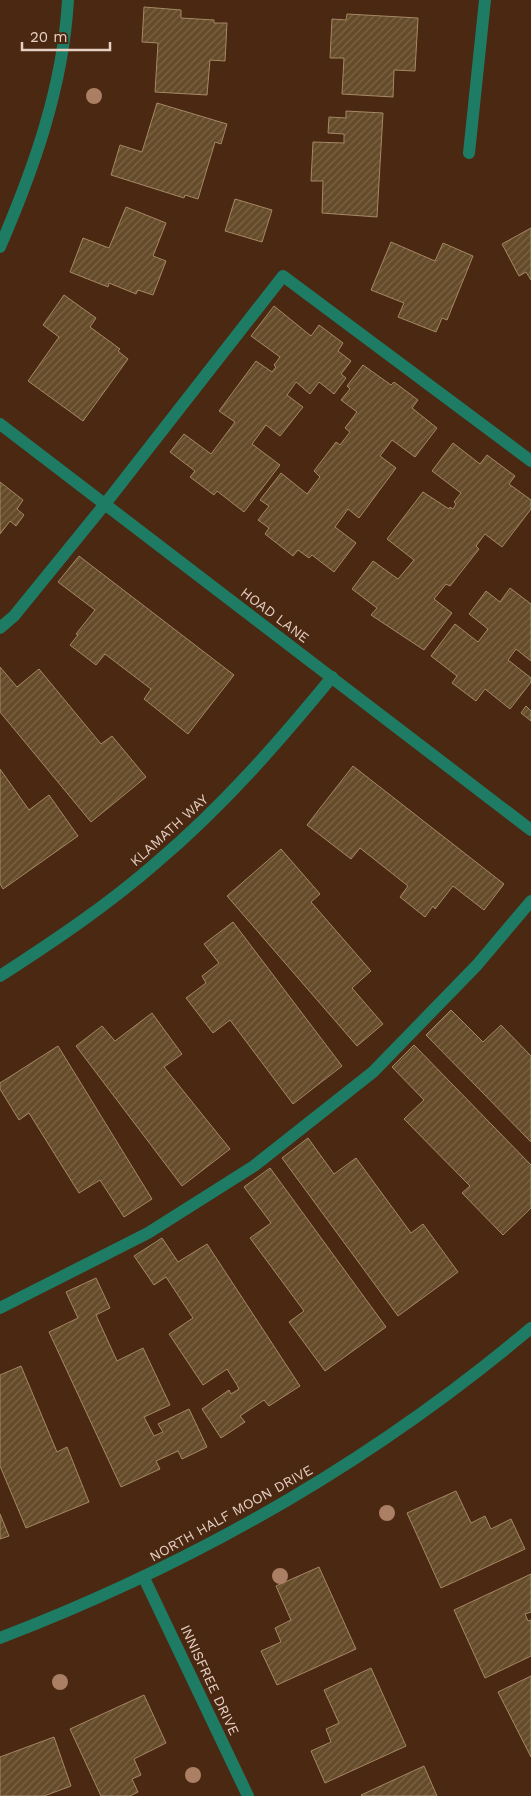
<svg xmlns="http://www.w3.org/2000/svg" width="531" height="1796" font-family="'Work Sans',sans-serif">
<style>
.building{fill:url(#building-hatch);stroke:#a58864}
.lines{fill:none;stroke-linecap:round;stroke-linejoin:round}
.minor{stroke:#1e7c65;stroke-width:12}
.tree{fill:#aa7f64}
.labels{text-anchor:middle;stroke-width:4.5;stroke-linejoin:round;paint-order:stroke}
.street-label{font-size:14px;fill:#e6cfc3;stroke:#4a2812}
</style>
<defs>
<pattern id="building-hatch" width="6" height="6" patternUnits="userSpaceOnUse" patternTransform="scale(1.25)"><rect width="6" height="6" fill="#654b29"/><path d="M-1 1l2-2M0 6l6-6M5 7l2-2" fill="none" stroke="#7b6446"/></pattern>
</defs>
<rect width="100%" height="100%" fill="#4a2812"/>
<!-- building -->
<g class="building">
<path d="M144,7l37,3v8l33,2v3h13l-2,38 -15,-1 -3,35 -52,-3 3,-49 -16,-1z"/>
<path d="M347,14l71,4 -3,53 -21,-1 -1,27 -51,-3 2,-36h-14l2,-39 14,1z"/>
<path d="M157,103l70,21 -6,20 -6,-2 -17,57 -13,-4 -1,3 -73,-23 9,-30 22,7z"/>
<path d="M346,111l37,2 -6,104 -55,-4 1,-32h-12l2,-39 31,1v-9l-16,-1 1,-16 17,1z"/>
<path d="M235,199l37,11 -10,32 -37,-11z"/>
<path d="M126,207l40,16 -13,33 13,5 -13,34 -15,-5 -2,4 -27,-11 -1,4 -38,-15 13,-34 26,10z"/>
<path d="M531,228v52l-5,-8 -7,4 -17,-32z"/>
<path d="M391,242l44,19 8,-18 30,13 -26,64 -5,-2 -6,14 -38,-15 6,-14 -33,-13z"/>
<path d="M64,295l32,23 -6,9 30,22 -2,2 10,8 -45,62 -55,-40 31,-44 -16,-12z"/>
<path d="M274,306l37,30 8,-11 24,18 -5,8 13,10 -10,13 5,4 -12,16 -15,-12 -9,12 -14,-12 -9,13 16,12 -23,29 -14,-11 -14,19 28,21 -36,47 -27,-21 -3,4 -24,-18 5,-6 -25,-19 14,-18 27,20 24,-32 -16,-11 37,-50 16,11 4,-5 -2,-2 6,-8 -29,-21z"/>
<path d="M363,365l28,20 3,-3 24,18 -6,8 25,20 -22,29 -23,-17 -12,16 16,12 -37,50 -11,-9 -13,18 21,16 -22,29 -22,-17 -3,3 -11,-8 -5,6 -28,-22 4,-6 -11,-8 11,-14 -9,-6 21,-27 26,21 13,-17 -6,-6 22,-29 4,3 10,-13 -5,-4 12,-16 -16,-12 9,-11 -3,-3z"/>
<path d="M453,443l27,21 7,-9 28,21 -6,8 22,16v9l-29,38 -17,-13 -9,12 3,3 -29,37 -4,-2 -12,15 18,14 -28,37 -53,-35 6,-7 -25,-19 21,-28 25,18 16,-19 -27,-21 36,-47 26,17 1,-2 3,2 3,-5 -2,-2 7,-9 -29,-22z"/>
<path d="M0,482l23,18 -6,9 7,6 -8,11 -6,-5 -10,13z"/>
<path d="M79,556l155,119 -46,59 -44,-35 7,-10 -46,-35 -9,11 -26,-20 8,-10 -2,-1 19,-24 -37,-28z"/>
<path d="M510,588l21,16v57l-15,-12 -8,11 23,18v4l-21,27 -25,-20 -9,12 -24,-18 5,-7 -26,-20 24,-32 23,18 10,-13 -19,-15 17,-23 14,11z"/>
<path d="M0,667l17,20 22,-18 62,75 11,-8 34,41 -55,45 -91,-110z"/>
<path d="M526,706l5,5v10l-10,-8z"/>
<path d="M353,766l151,118 -20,26 -31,-24 -18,23 -2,-3 -8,11 -25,-20 8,-11 -48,-38 -9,11 -44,-34z"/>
<path d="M0,769l29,41 20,-15 29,41 -75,53 -3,-5z"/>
<path d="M281,849l39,45 -9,8 60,69 -19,17 31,36 -26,22 -130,-150z"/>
<path d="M233,922l109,144 -49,38 -63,-84 -17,13 -27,-35 20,-15 -4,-7 17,-13 -15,-19z"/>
<path d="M451,1010l32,32 18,-17 30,31v86l-105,-107z"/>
<path d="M152,1013l30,41 -18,13 66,82 -48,37 -106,-140 26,-20 13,15z"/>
<path d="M414,1045l117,120v43l-28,27 -41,-42 8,-7 -66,-67 20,-19 -32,-33z"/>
<path d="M58,1046l94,153 -28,18 -24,-37 -21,13 -50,-80 -10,7 -19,-31v-6z"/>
<path d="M308,1138l26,36 22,-16 55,75 12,-9 35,48 -60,44 -116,-158z"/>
<path d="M270,1168l116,159 -61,44 -36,-49 15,-11 -54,-73 21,-15 -27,-36z"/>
<path d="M162,1238l16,24 29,-18 93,142 -31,20 -5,-6 -24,16 5,6 -24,16 -19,-29 27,-19 2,4 8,-5 -2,-4 -10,-16 -24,16 -34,-51 24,-16 -27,-41 -12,8 -20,-29z"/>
<path d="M96,1278l14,30 -14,7 21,46 26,-13 27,57 -26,12 10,19 9,-4 -5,-8 31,-15 18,38 -25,12 -4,-8 -22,10 4,8 -39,18 -72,-155 29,-14 -12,-26z"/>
<path d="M21,1366l36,86 10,-5 22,55 -63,26 -26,-62v-91z"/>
<path d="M456,1491l15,32 14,-7 6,13 20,-10 14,30 -84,39 -34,-75z"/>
<path d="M0,1514l9,22 -9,3z"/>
<path d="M319,1567l37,82 -79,36 -16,-34 20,-9 -6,-14 16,-8 -15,-34z"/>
<path d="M531,1574v38l-6,2 3,7 3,-1v36l-46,22 -31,-68z"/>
<path d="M371,1668l35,78 -81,37 -14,-32 20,-9 -5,-13 13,-6 -15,-33z"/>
<path d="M531,1676v81l-33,-65z"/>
<path d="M144,1695l22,48 -32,16 7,16 -9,4 6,13 -8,4h-29l-31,-67z"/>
<path d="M54,1737l17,49 -27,10h-44v-39z"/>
<path d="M424,1766l13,30h-75l-1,-1z"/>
</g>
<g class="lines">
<!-- minor -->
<g class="minor">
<path d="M469,153l16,-153"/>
<path d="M0,247c34,-79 63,-160 68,-247"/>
<path d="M0,424l531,406"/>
<path d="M0,628l14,-12 91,-112 178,-228 248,185"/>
<path d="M0,976c54,-35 108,-71 157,-114 65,-55 121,-119 175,-185"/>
<path d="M0,1308l148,-75 106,-67 119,-94 104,-107 54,-64"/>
<path d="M144,1578l104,218"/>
<path d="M0,1638c193,-74 373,-177 531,-310"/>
</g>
</g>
<!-- trees -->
<g class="tree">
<circle cx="94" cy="96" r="8"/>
<circle cx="387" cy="1513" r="8"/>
<circle cx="280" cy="1576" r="8"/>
<circle cx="60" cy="1682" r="8"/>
<circle cx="193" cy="1775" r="8"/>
</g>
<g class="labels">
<!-- street labels -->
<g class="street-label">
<text transform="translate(275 615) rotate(37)" y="5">HOAD LANE</text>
<text transform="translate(169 830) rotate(-42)" y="5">KLAMATH WAY</text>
<text transform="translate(231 1513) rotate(-29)" y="5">NORTH HALF MOON DRIVE</text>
<text transform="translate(210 1680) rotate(65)" y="5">INNISFREE DRIVE</text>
</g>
</g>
<!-- scale -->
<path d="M22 42v8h88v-8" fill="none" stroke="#e6cfc3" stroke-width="2.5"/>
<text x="30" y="42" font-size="15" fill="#e6cfc3" stroke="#4a2812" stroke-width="4" paint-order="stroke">20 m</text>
</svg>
